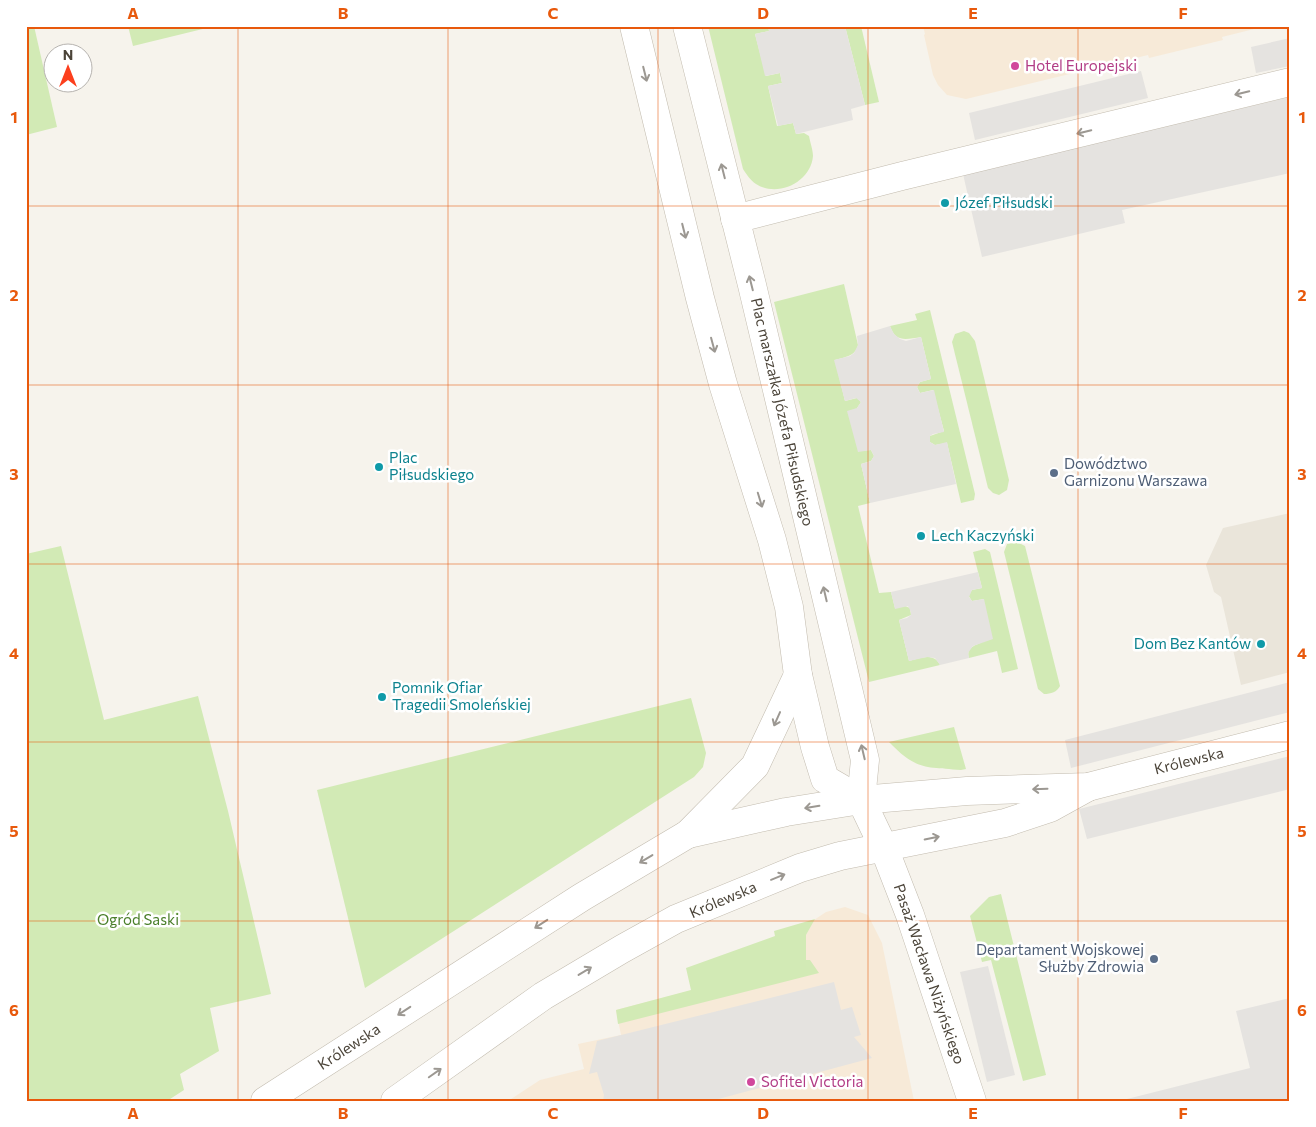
<svg xmlns="http://www.w3.org/2000/svg" width="1316" height="1127" font-family="Commissioner,sans-serif">
<style>
.residential{fill:#eae5da}
.commercial{fill:#f7ead8}
.green{fill:#d2eab5}
.parking{fill:#e5e3e0}
.lines{fill:none;stroke-linecap:round;stroke-linejoin:round}
.minor-casing{stroke:#c2bbae;stroke-width:29}
.minor{stroke:#fff;stroke-width:28}
.oneway{stroke:#9c9892}
.grid{fill:none;stroke:#e8590c;stroke-width:1;stroke-opacity:0.55}
.hotel-dot{fill:#d1479c;stroke:#fff;stroke-width:2}
.culture-dot{fill:#0f9aa8;stroke:#fff;stroke-width:2}
.service-dot{fill:#5c6f8a;stroke:#fff;stroke-width:2}
.labels{text-anchor:middle;stroke-width:5;stroke-linejoin:round;paint-order:stroke}
.hotel-label{font-size:15px;fill:#b23c85;stroke:#fff;text-anchor:start}
.culture-label{font-size:15px;fill:#0d838f;stroke:#fff;text-anchor:start}
.street-label{font-size:15px;fill:#4b4439;stroke:#fff}
.service-label{font-size:15px;fill:#4e5e75;stroke:#fff;text-anchor:start}
.park-label{font-size:15px;fill:#4a7f2a;stroke:#fff}
.neatline{fill:none;stroke:#e8590c;stroke-width:2}
.grid-label{font-size:16px;text-anchor:middle;font-weight:bold;fill:#e8590c}
</style>
<rect width="100%" height="100%" fill="#f6f3ec"/>
<!-- residential -->
<path class="residential" d="M1290,513v159l-49,13 -20,-88 -7,-5 -8,-27 17,-37z"/>
<!-- commercial -->
<g class="commercial">
<path d="M923,26h343l-44,11 1,3 -74,18 -1,-3 -182,44 -19,-4 -9,-10 -5,-10 -9,-40 1,-1z"/>
<path d="M845,907l23,8 14,28 32,158h-406l32,-21 44,-11 -6,-25 43,-9 -5,-25 189,-49 1,-26 8,-15 12,-8z"/>
</g>
<!-- green -->
<g class="green">
<path d="M26,26h8l23,101 -31,8z"/>
<path d="M128,26h87l-82,20z"/>
<path d="M708,26h60l1,5 -14,3 11,42 14,-3 2,10 -14,3 9,40 16,-3 3,11 8,-1 5,3c1,6 4,14 4,20 -2,26 -35,42 -57,28 -6,-4 -9,-9 -13,-15z"/>
<path d="M845,26h16l18,76 -14,3z"/>
<path d="M844,284l14,61c-2,11 -13,12 -23,15l10,41 12,-3 4,4 -4,6 1,43 13,-1 3,6 -3,5 -10,3 9,39 -12,3 21,87 12,-1 4,16 10,-2 5,2 1,7 -12,5 10,41c11,-3 25,-9 31,4l-71,17 -95,-380z"/>
<path d="M930,310l45,184 -1,6 -13,3 -14,-60 -12,2 -5,-3v-6l14,-5 -11,-41 -13,3 -3,-6 3,-5 11,-3 -10,-42c-14,2 -26,6 -31,-11l27,-6 -2,-6z"/>
<path d="M964,331l5,2 6,8 34,139 -2,10 -8,5 -6,-2 -5,-5 -36,-146 3,-8z"/>
<path d="M1012,542h5l8,4 35,140c-3,6 -9,8 -16,8l-6,-5 -34,-137 3,-8z"/>
<path d="M61,546l43,174 94,-24 30,115 43,183 -61,14 9,43 -39,23 4,16 -17,11h-141v-547z"/>
<path d="M985,549l5,3 28,117 -16,4 -5,-22 -28,7c-3,-9 4,-12 11,-15l4,-44 -12,2 -4,-6 4,-5 10,-2 -9,-36z"/>
<path d="M691,698l15,55 -3,14 -9,10 -329,211 -48,-198z"/>
<path d="M954,727l12,42 -5,1c-36,-3 -45,0 -72,-28z"/>
<path d="M1001,894l45,181 -23,6 -32,-121 -9,2 -12,-46 19,-19z"/>
<path d="M815,919l-9,16v25h4l9,13 -201,51 -2,-14 75,-20 -5,-22 89,-32 -1,-5z"/>
</g>
<!-- parking -->
<g class="parking">
<path d="M768,26h77l20,79 -14,4 2,11 -57,14 -3,-11 -15,3 -10,-40 14,-3 -2,-10 -15,3 -10,-42 14,-3z"/>
<path d="M1290,38v28l-34,7 -5,-26z"/>
<path d="M1141,71l7,27 -173,42 -6,-27z"/>
<path d="M1290,97v76l-168,37 3,13 -143,34 -19,-83z"/>
<path d="M890,326l4,8 6,5 6,2 15,-4 10,42 -11,3 -3,5 3,6 14,-3 10,42 -11,2 -3,2v6l5,3 12,-3 9,42 -86,19 -9,-39 10,-3 3,-5 -3,-6 -13,2 -11,-41 10,-3 4,-6 -5,-4 -11,3 -11,-41 16,-4 4,-3 4,-8 -1,-9z"/>
<path d="M978,572l4,16 -10,2 -3,7 3,4 12,-2 9,40 -20,7 -5,7 1,5 -29,7 -5,-7 -8,-1 -18,4 -10,-41 8,-2 4,-3v-3l-3,-6 -13,3 -4,-17z"/>
<path d="M1290,682v30l-219,56 -6,-28z"/>
<path d="M1290,756v33l-203,50 -8,-30z"/>
<path d="M988,966l27,109 -28,7 -27,-110z"/>
<path d="M834,982l7,28 11,-3 9,28 -7,2 18,21 -161,43h-108l1,-6 -7,-23 -8,2 8,-33z"/>
<path d="M1290,998v103h-171l131,-33 -14,-57z"/>
</g>
<g class="lines">
<defs>
<g id="minor">
<path d="M634,26l66,272 23,86 49,156 17,67 9,68 17,72 10,32 36,21 23,48 26,67 62,186"/>
<path d="M687,26l65,259 113,475 -4,40"/>
<path d="M735,219l167,-43 388,-94"/>
<path d="M688,834l98,-22 75,-12 106,-9 121,-4 202,-52"/>
<path d="M265,1101l317,-204 106,-63 67,-68 43,-91"/>
<path d="M395,1101l148,-105 79,-47 54,-30 124,-51 40,-12 165,-33 45,-15 38,-21"/>
</g>
</defs>
<!-- minor casing -->
<use href="#minor" class="minor-casing"/>
<!-- minor -->
<use href="#minor" class="minor"/>
</g>
<!-- one-way arrows -->
<defs><path id="oneway-shaft" d="M-6 0H5M1.5-3L5.5 0L1.5 3" fill="none" stroke-width="1.6" stroke-linecap="round" stroke-linejoin="round" transform="scale(1.25)"/></defs>
<g class="oneway">
<use href="#oneway-shaft" transform="translate(645 74) rotate(76)"/>
<use href="#oneway-shaft" transform="translate(1242 93) rotate(166)"/>
<use href="#oneway-shaft" transform="translate(1084 132) rotate(166)"/>
<use href="#oneway-shaft" transform="translate(723 171) rotate(-104)"/>
<use href="#oneway-shaft" transform="translate(684 231) rotate(76)"/>
<use href="#oneway-shaft" transform="translate(751 283) rotate(-104)"/>
<use href="#oneway-shaft" transform="translate(713 345) rotate(75)"/>
<use href="#oneway-shaft" transform="translate(760 500) rotate(73)"/>
<use href="#oneway-shaft" transform="translate(825 594) rotate(-103)"/>
<use href="#oneway-shaft" transform="translate(777 719) rotate(114)"/>
<use href="#oneway-shaft" transform="translate(863 752) rotate(-103)"/>
<use href="#oneway-shaft" transform="translate(1040 789) rotate(178)"/>
<use href="#oneway-shaft" transform="translate(812 807) rotate(171)"/>
<use href="#oneway-shaft" transform="translate(932 838) rotate(-12)"/>
<use href="#oneway-shaft" transform="translate(646 859) rotate(149)"/>
<use href="#oneway-shaft" transform="translate(778 877) rotate(-22)"/>
<use href="#oneway-shaft" transform="translate(541 924) rotate(147)"/>
<use href="#oneway-shaft" transform="translate(585 971) rotate(-31)"/>
<use href="#oneway-shaft" transform="translate(404 1011) rotate(147)"/>
<use href="#oneway-shaft" transform="translate(435 1073) rotate(-35)"/>
</g>
<!-- grid -->
<path class="grid" d="M238,26v1075M448,26v1075M658,26v1075M868,26v1075M1078,26v1075M26,206h1264M26,385h1264M26,564h1264M26,742h1264M26,921h1264"/>
<!-- markers -->
<g class="hotel-dot">
<circle cx="1015" cy="66" r="5"/>
<circle cx="751" cy="1082" r="5"/>
</g>
<g class="culture-dot">
<circle cx="945" cy="203" r="5"/>
<circle cx="379" cy="467" r="5"/>
<circle cx="921" cy="536" r="5"/>
<circle cx="1261" cy="644" r="5"/>
<circle cx="382" cy="697" r="5"/>
</g>
<g class="service-dot">
<circle cx="1054" cy="473" r="5"/>
<circle cx="1154" cy="959" r="5"/>
</g>
<g class="labels">
<!-- hotel labels -->
<g class="hotel-label">
<text x="1025" y="71">Hotel Europejski</text>
<text x="761" y="1087">Sofitel Victoria</text>
</g>
<!-- culture labels -->
<g class="culture-label">
<text x="955" y="208">Józef Piłsudski</text>
<text x="389" y="463">Plac<tspan x="389" dy="17">Piłsudskiego</tspan></text>
<text x="931" y="541">Lech Kaczyński</text>
<text x="1251" y="649" text-anchor="end">Dom Bez Kantów</text>
<text x="392" y="693">Pomnik Ofiar<tspan x="392" dy="17">Tragedii Smoleńskiej</tspan></text>
</g>
<!-- street labels -->
<g class="street-label">
<text transform="translate(782 412) rotate(77)" y="5">Plac marszałka Józefa Piłsudskiego</text>
<text transform="translate(1189 761) rotate(-14)" y="5">Królewska</text>
<text transform="translate(723 900) rotate(-23)" y="5">Królewska</text>
<text transform="translate(929 974) rotate(71)" y="5">Pasaż Wacława Niżyńskiego</text>
<text transform="translate(349 1047) rotate(-33)" y="5">Królewska</text>
</g>
<!-- service labels -->
<g class="service-label">
<text x="1064" y="469">Dowództwo<tspan x="1064" dy="17">Garnizonu Warszawa</tspan></text>
<text x="1144" y="955" text-anchor="end">Departament Wojskowej<tspan x="1144" dy="17">Służby Zdrowia</tspan></text>
</g>
<!-- park labels -->
<g class="park-label">
<text x="138" y="925">Ogród Saski</text>
</g>
</g>
<!-- border -->
<rect width="1316" height="1127" fill="none" stroke="#ffffff" stroke-width="55"/>
<!-- north arrow -->
<g transform="translate(68 68)"><circle r="24" fill="#ffffff" stroke="#b7b4b0"/>
<path d="M0-4L9 19L0 12L-9 19Z" fill="#fc3f1d"/>
<text y="-8" font-size="14" font-weight="bold" text-anchor="middle" fill="#4b4439">N</text>
</g>
<rect x="28" y="28" width="1260" height="1072" class="neatline"/>
<g class="grid-label">
<text x="133" y="19">A</text>
<text x="343" y="19">B</text>
<text x="553" y="19">C</text>
<text x="763" y="19">D</text>
<text x="973" y="19">E</text>
<text x="1183" y="19">F</text>
<text x="14" y="123">1</text>
<text x="1302" y="123">1</text>
<text x="14" y="301">2</text>
<text x="1302" y="301">2</text>
<text x="14" y="480">3</text>
<text x="1302" y="480">3</text>
<text x="14" y="659">4</text>
<text x="1302" y="659">4</text>
<text x="14" y="837">5</text>
<text x="1302" y="837">5</text>
<text x="14" y="1016">6</text>
<text x="1302" y="1016">6</text>
<text x="133" y="1119">A</text>
<text x="343" y="1119">B</text>
<text x="553" y="1119">C</text>
<text x="763" y="1119">D</text>
<text x="973" y="1119">E</text>
<text x="1183" y="1119">F</text>
</g>
</svg>
